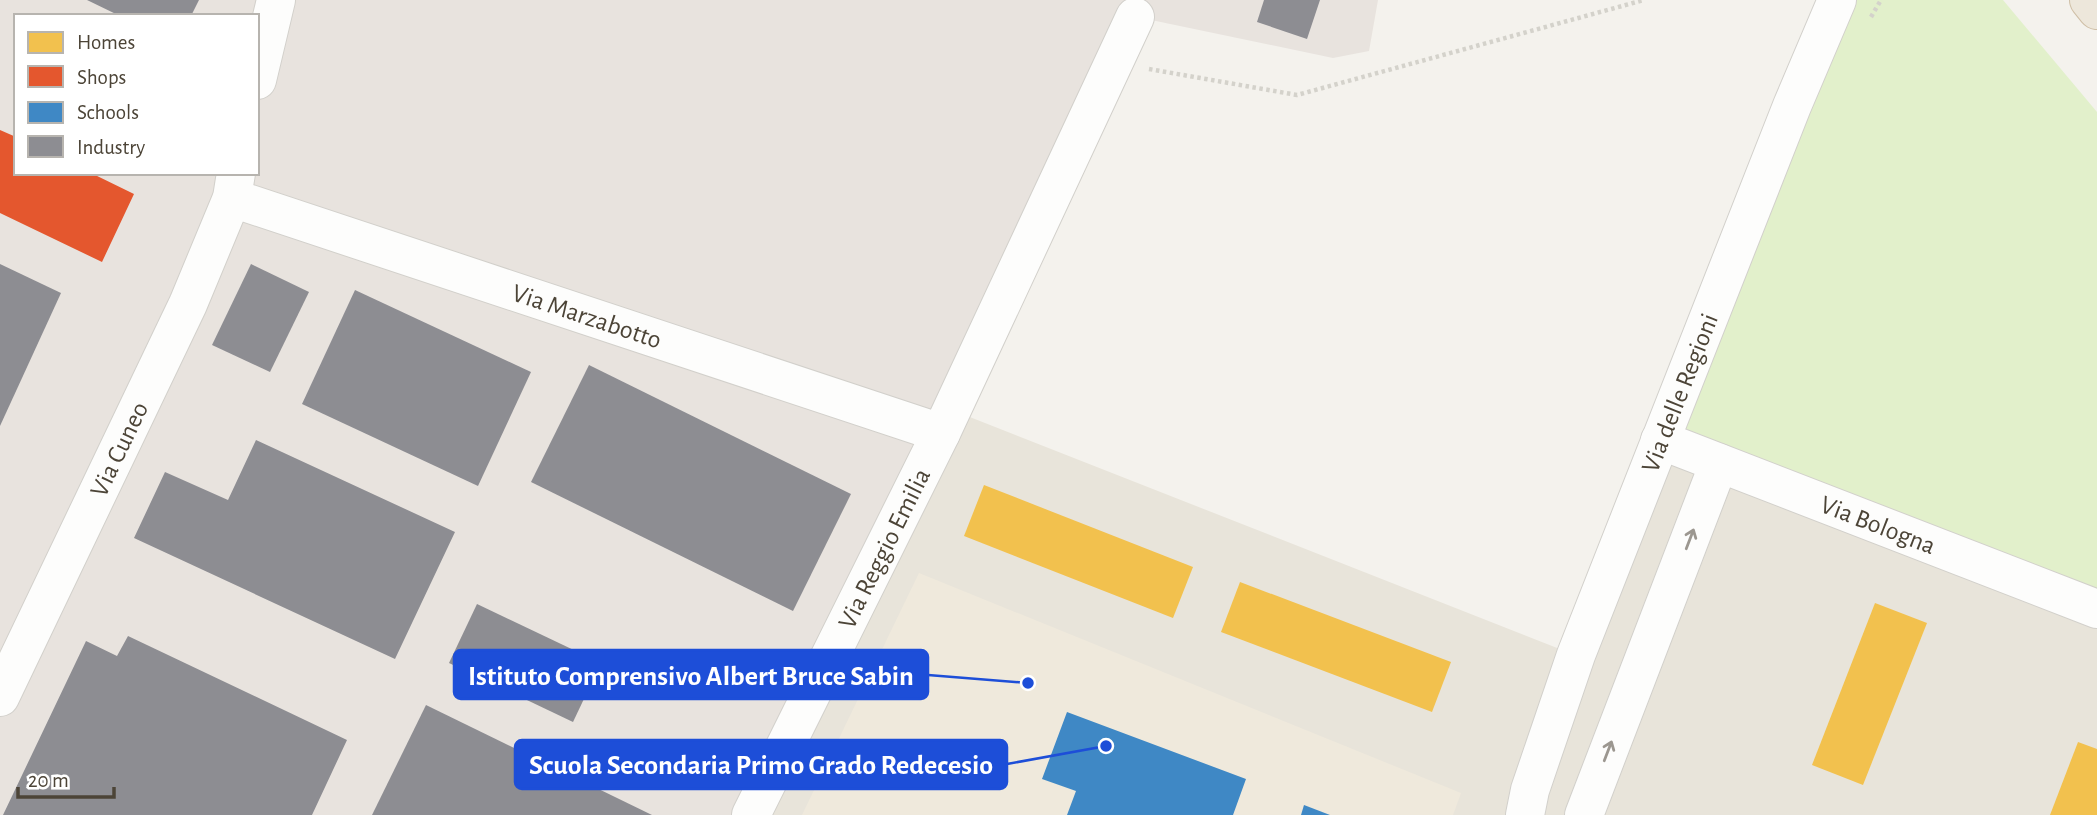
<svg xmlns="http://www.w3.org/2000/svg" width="2097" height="815" font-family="'Alegreya Sans',sans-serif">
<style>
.residential{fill:#e8e4da}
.industrial{fill:#e8e3de;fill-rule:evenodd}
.education{fill:#efe9dc}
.green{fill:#e2f0cb}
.homes{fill:#f2c14e}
.shops{fill:#e4572e}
.schools{fill:#3f88c5}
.industry{fill:#8d8d92}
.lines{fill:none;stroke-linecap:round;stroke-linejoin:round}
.minor-casing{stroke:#d2d0cb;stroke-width:40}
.highway-casing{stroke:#cfbfa6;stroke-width:40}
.path{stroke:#d4d2cb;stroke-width:4.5;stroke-dasharray:3.5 3.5;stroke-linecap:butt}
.minor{stroke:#fdfdfc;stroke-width:38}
.highway{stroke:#ede7db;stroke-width:38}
.oneway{stroke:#9c9790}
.labels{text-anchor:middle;stroke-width:7;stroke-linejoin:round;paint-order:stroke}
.street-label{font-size:26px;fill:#4c4437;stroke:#fff}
.leader{fill:none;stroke:#1d4ed8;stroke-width:2.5}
.callout-dot{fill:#1d4ed8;stroke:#fff;stroke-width:2.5}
.callout{fill:#1d4ed8;stroke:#1d4ed8;stroke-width:2.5}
.callout-label{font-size:28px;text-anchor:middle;font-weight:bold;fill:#fff}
</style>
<rect width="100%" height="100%" fill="#f4f2ed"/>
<!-- residential -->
<path class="residential" d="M952,410l623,245 85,-215 437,169v206h-1346z"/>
<!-- industrial -->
<path class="industrial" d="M0,0h1378l-9,51 -36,7 -201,-42 -384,799h-748zM16,16h241v157h-241z"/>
<!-- education -->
<path class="education" d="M919,573l542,220 -8,22h-651z"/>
<!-- green -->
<path class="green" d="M1835,0h168l94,112v497l-437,-169z"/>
<!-- homes -->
<g class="homes">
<path d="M984,485l209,82 -20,51 -209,-82z"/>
<path d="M1240,582l211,80 -19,50 -211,-80z"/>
<path d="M1875,603l52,20 -64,162 -51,-20z"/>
<path d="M2078,742l19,7v66h-47z"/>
</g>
<!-- shops -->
<path class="shops" d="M0,130l16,7v36h75l43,21 -32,68 -102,-49z"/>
<!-- schools -->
<g class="schools">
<path d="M1067,712l179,67 -13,36h-166l9,-24 -34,-12z"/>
<path d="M1304,805l26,10h-29z"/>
</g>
<!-- industry -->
<g class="industry">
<path d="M87,0h112l-8,16h-71z"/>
<path d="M1264,0h56l-13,39 -50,-17z"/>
<path d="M0,264l61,29 -61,133z"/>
<path d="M251,264l58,28 -39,80 -58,-27z"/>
<path d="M355,290l176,82 -53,114 -176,-82z"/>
<path d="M589,365l262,129 -58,117 -262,-129z"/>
<path d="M256,440l199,92 -60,127 -261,-121 31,-66 63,28z"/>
<path d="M477,604l124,59 -28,59 -124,-59z"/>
<path d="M128,636l219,104 -35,75h-309l83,-174 31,15z"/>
<path d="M426,705l226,110h-280z"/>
</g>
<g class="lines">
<defs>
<g id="minor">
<path d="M257,80l19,-80"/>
<path id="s1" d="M232,198l709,235"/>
<path id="s2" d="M1660,440l437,169"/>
<path id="s3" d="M0,697l188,-393 44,-106 4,-25"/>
<path id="s4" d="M751,815l190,-382 194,-416"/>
<path id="s5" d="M1525,815l5,-25 46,-135 216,-549 45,-106"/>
<path d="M1584,815l135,-352"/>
</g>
<path id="highway" d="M2089,0l8,10"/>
</defs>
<!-- minor casing -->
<use href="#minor" class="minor-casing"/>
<!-- highway casing -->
<use href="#highway" class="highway-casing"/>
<!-- path -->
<g class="path">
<path d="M1871,17l10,-17"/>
<path d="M1149,69l148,26 347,-95"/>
</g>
<!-- minor -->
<use href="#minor" class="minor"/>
<!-- highway -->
<use href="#highway" class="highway"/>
</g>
<!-- one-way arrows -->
<defs><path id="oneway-shaft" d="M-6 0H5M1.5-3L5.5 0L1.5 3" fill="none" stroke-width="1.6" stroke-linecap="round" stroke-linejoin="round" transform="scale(1.75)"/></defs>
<g class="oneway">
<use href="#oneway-shaft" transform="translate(1690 539) rotate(-69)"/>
<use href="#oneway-shaft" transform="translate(1608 751) rotate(-69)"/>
</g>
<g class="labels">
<!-- street labels -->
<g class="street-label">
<text dy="9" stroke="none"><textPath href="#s1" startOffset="374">Via Marzabotto</textPath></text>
<text dy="9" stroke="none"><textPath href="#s5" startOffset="450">Via delle Regioni</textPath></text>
<text dy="9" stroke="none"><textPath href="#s3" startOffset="275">Via Cuneo</textPath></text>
<text dy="9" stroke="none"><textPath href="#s2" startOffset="234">Via Bologna</textPath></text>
<text dy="9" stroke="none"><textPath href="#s4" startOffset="298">Via Reggio Emilia</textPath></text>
</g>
</g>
<!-- callouts -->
<path class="leader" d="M1028 683L928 675M1106 746L1007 764"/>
<g class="callout-dot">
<circle cx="1028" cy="683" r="7"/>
<circle cx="1106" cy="746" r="7"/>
</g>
<g class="callout">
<rect x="454" y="650" width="474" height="49" rx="7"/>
<rect x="515" y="740" width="492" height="49" rx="7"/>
</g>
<g class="callout-label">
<text x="691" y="685">Istituto Comprensivo Albert Bruce Sabin</text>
<text x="761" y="774">Scuola Secondaria Primo Grado Redecesio</text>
</g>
<!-- legend -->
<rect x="14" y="14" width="245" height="161" fill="#ffffff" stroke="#b7b4af" stroke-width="2"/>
<rect x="28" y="32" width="35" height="21" fill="#f2c14e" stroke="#b7b4af" stroke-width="2"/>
<text x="77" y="49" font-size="21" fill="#4c4437">Homes</text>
<rect x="28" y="66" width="35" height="21" fill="#e4572e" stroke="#b7b4af" stroke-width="2"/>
<text x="77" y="84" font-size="21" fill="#4c4437">Shops</text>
<rect x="28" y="102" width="35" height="21" fill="#3f88c5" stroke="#b7b4af" stroke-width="2"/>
<text x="77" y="119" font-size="21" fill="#4c4437">Schools</text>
<rect x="28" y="136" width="35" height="21" fill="#8d8d92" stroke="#b7b4af" stroke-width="2"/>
<text x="77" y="154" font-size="21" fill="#4c4437">Industry</text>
<!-- scale -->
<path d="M18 787v10h96v-10" fill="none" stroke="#4c4437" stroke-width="3.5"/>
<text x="28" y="787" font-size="21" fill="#4c4437" stroke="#ffffff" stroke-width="5" paint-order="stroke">20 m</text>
</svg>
